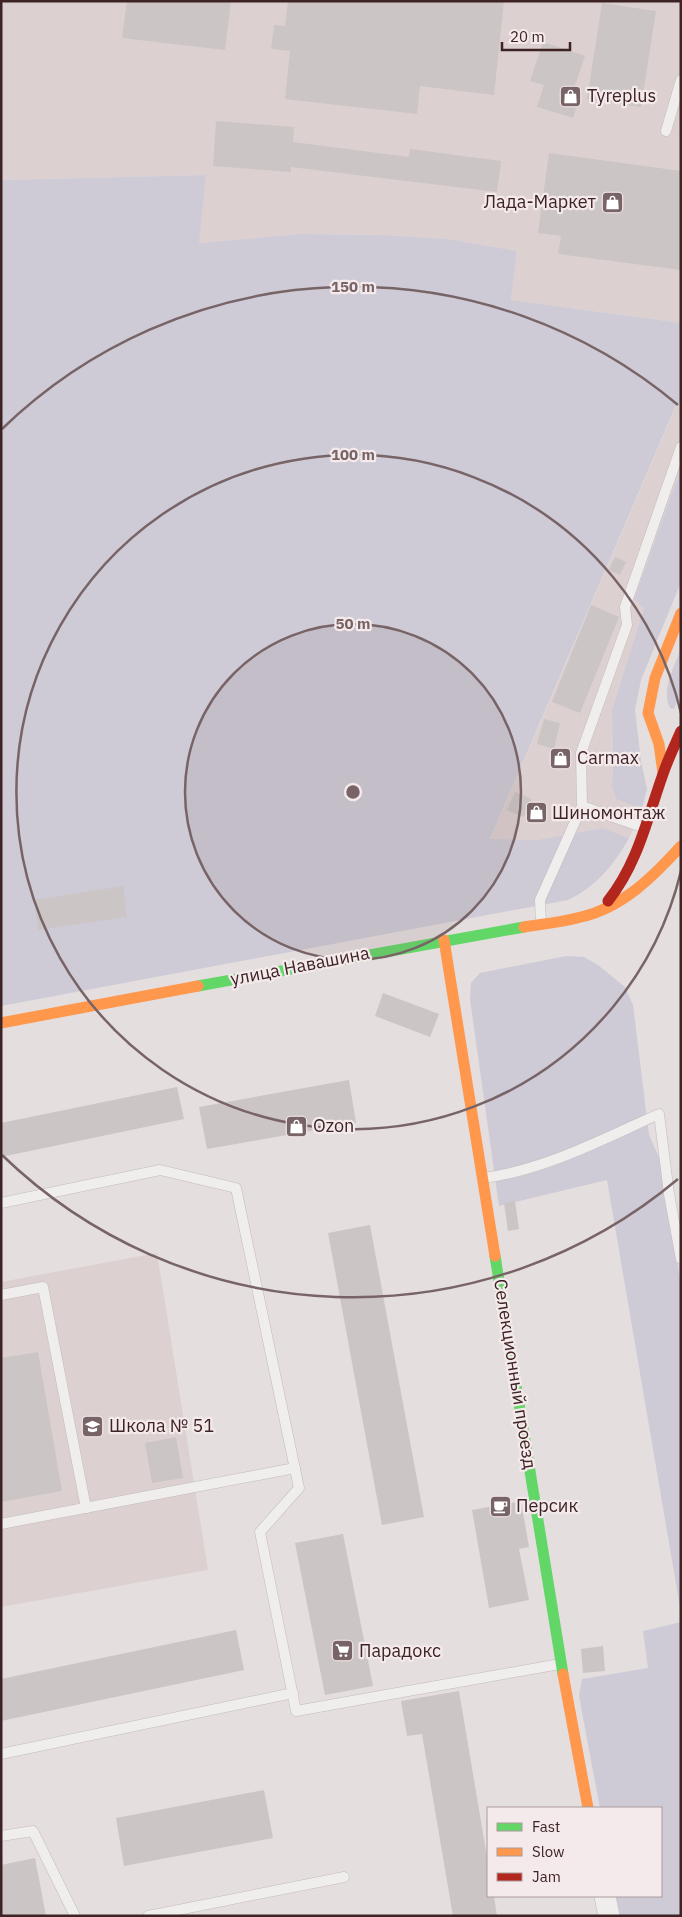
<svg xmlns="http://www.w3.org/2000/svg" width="682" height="1917" font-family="'IBM Plex Sans',sans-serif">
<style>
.built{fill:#ddd0d1}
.green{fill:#cecbd7}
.building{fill:#ccc5c5}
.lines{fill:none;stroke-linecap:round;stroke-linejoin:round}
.lane-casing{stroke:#c2bbbb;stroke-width:11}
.street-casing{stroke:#c2bbbb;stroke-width:22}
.lane{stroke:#f0eded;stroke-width:10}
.street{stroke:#f0eded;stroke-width:21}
.fast{stroke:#63d668;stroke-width:11}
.slow{stroke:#ff974d;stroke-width:11}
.jam{stroke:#b3261e;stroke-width:11}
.ring{fill:none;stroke:#786466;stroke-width:2.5}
.labels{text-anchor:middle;stroke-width:4.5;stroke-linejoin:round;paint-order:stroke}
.poi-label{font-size:18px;fill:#3e2325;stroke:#f5eaeb;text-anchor:start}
.street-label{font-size:18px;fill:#3e2325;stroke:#f5eaeb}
.centre{fill:#786466;stroke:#f5eaeb;stroke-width:2.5}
.ring-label{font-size:15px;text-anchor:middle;font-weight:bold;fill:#786466;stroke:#f5eaeb;stroke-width:4.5;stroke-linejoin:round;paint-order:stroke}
</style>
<rect width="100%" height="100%" fill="#e4dede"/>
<!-- built -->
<g class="built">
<path d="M1,1h680v322l-170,-23 6,-49 -69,-12 -64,-4 -84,-1 -102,9 8,-68 -205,5z"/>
<path d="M678,402l3,2v64l-47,130 10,10 -32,102 1,60 -1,16 4,13 26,10 -13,29 -26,-10 -66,12h-47z"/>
<path d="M157,1253l51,317 -207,37v-325z"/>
</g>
<!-- green -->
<g class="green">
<path d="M206,175l-7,68 101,-9 84,1 64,4 69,12 -6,49 170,23v81l-4,-1 -187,436 47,1 66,-12 26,10c-16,28 -32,48 -61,62l-567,106v-826z"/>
<path d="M681,468v114l-40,98 -6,30 6,51 6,28 -5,20 -26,-10 -4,-13 1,-16 -1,-60 32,-102 -10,-9z"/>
<path d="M681,649v43l-7,17 -4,-1c-9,-18 4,-41 11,-59z"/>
<path d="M566,956l18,1 14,8 27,22 8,18 16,130 12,27 20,122v329l-74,-433 -108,26 -29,-207 1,-16 9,-10z"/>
<path d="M681,1622v294h-61l-4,-20h45v-88h-61l-21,-112 3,-17 66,-11 -5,-37z"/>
</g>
<!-- building -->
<g class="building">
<path d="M127,1h104l-6,49 -103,-12z"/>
<path d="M288,1h216l-10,94 -74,-9 -3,28 -132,-15 5,-48 -19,-2 3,-24 11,1z"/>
<path d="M602,3l54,8 -15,96 -54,-8z"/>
<path d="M543,42l42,14 -12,35 8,3 -8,24 -36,-11 7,-22 -14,-4z"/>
<path d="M216,121l78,6 -1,15 116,15 1,-8 91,12 -4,31 -206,-25v5l-78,-6z"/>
<path d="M549,153l132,18v99l-123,-16 3,-18 -23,-3z"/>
<path d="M615,557l11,5 -6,13 -11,-5z"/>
<path d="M591,605l28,12 -39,96 -28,-11z"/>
<path d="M544,719l16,4 -6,26 -17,-5z"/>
<path d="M515,792l17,7 -8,18 -17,-7z"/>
<path d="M123,886l4,31 -89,13 -4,-30z"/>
<path d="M383,993l56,21 -9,23 -55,-21z"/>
<path d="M349,1080l7,43 -149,26 -8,-42z"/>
<path d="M177,1087l7,32 -183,38v-34z"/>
<path d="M515,1201l4,28 -11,2 -4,-28z"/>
<path d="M370,1225l54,292 -42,8 -54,-292z"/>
<path d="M38,1352l24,139 -61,11v-144z"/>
<path d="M176,1437l7,41 -31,5 -7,-40z"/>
<path d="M521,1501l8,46 -10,2 10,51 -40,8 -17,-98z"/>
<path d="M343,1534l30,152 -48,9 -30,-152z"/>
<path d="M236,1630l8,40 -243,51v-42z"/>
<path d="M603,1646l2,25 -22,2 -2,-24z"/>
<path d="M459,1691l29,172v33h6l3,20h-44l-31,-182 -15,2 -6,-35z"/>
<path d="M264,1790l9,48 -149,28 -8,-48z"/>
<path d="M35,1858l11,58h-45v-51z"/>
</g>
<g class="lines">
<defs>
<g id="lane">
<path d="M666,131l15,-51"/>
<path d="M645,828l-63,-22 -1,-53 46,-128 -2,-18 56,-160"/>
<path d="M541,924l-1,-24 42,-94"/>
<path d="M483,1178c62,-8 120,-39 176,-64l10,80 12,65"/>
<path d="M1,1203l159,-33 76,18 63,300 -39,44 36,179 264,-47"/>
<path d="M1,1295l42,-8 43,221"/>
<path d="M1,1524l294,-56"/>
<path d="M1,1754l292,-61"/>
<path d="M1,1836l32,-5 42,85"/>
<path d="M148,1916l196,-39"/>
</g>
<path id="street" d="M605,1896l4,20"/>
</defs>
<!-- lane casing -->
<use href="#lane" class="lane-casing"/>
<!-- street casing -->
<use href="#street" class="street-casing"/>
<!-- lane -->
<use href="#lane" class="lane"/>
<!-- street -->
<use href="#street" class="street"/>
<!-- fast -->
<g class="fast">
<path d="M198,986l326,-59"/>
<path d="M495,1256l68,418"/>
</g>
<!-- slow -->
<g class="slow">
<path d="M663,773l-4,-29 -11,-31 7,-35 26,-65"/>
<path d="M524,927c19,-3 39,-5 57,-10 41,-9 73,-41 100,-71"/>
<path d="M444,940l51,316"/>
<path d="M1,1023l197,-37"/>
<path d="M563,1674l25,134"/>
</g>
<!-- jam -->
<path class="jam" d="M608,901c30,-38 39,-82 55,-127 5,-15 12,-29 18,-43"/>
</g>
<!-- distance rings -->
<circle cx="353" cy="792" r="168" fill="#786466" fill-opacity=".12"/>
<g class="ring">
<circle cx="353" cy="792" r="168"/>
<path d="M681 871A337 337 0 1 1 681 713"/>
<path d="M678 1179A505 505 0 0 1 2 1155M2 429A505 505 0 0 1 678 405"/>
</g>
<!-- icons -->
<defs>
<symbol id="shop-square" viewBox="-11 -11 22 22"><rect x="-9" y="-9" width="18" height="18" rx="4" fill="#786466" stroke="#f5eaeb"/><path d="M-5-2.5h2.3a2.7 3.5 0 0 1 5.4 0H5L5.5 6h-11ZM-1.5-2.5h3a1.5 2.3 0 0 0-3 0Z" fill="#fff"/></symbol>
<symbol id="school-square" viewBox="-11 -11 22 22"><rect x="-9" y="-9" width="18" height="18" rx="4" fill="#786466" stroke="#f5eaeb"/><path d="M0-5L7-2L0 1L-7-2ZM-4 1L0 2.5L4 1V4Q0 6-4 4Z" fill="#fff"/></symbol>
<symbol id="cafe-square" viewBox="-11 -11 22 22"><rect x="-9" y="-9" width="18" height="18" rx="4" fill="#786466" stroke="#f5eaeb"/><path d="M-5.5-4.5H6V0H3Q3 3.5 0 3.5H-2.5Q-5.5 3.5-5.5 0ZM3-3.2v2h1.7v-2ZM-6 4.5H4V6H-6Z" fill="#fff"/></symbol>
<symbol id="supermarket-square" viewBox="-11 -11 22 22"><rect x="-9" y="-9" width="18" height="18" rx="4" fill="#786466" stroke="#f5eaeb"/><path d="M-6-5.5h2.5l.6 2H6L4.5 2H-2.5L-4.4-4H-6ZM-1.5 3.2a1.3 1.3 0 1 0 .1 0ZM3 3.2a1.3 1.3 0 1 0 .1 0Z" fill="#fff"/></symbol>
</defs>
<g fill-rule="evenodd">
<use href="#shop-square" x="558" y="84" width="25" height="25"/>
<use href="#shop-square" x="600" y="190" width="25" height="25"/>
<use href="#shop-square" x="548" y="746" width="25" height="25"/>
<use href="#shop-square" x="524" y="800" width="25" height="25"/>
<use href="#shop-square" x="284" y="1114" width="25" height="25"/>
<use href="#school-square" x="80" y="1414" width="25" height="25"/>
<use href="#cafe-square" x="488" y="1494" width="25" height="25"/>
<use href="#supermarket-square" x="330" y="1638" width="25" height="25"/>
</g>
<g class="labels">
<!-- poi labels -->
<g class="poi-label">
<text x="587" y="102">Tyreplus</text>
<text x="596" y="208" text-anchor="end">Лада-Маркет</text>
<text x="577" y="764">Carmax</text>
<text x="552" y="819">Шиномонтаж</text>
<text x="313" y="1132">Ozon</text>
<text x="109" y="1432">Школа № 51</text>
<text x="516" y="1512">Персик</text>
<text x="359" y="1657">Парадокс</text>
</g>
<!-- street labels -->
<g class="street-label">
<text transform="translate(300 966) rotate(-11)" y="6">улица Навашина</text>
<text transform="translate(515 1374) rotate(81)" y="6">Селекционный проезд</text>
</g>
</g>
<circle cx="353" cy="792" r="8" class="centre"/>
<g class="ring-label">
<text x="353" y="292">150 m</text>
<text x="353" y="460">100 m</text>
<text x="353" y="629">50 m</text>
</g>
<!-- border -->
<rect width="682" height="1917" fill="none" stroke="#3e2325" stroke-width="5"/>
<!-- legend -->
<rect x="487" y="1807" width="175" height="90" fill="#f5eaeb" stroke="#ac9a9c"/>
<rect x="497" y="1823" width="25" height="8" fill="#63d668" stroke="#ac9a9c"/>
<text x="532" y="1832" font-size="15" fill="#3e2325">Fast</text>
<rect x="497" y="1848" width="25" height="8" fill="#ff974d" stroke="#ac9a9c"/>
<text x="532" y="1857" font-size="15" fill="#3e2325">Slow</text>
<rect x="497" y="1873" width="25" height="8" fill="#b3261e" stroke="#ac9a9c"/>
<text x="532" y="1882" font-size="15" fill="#3e2325">Jam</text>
<!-- scale -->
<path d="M502 42v8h68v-8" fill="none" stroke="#3e2325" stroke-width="2.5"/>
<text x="510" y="42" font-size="15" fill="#3e2325" stroke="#f5eaeb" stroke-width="4" paint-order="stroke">20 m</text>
</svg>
